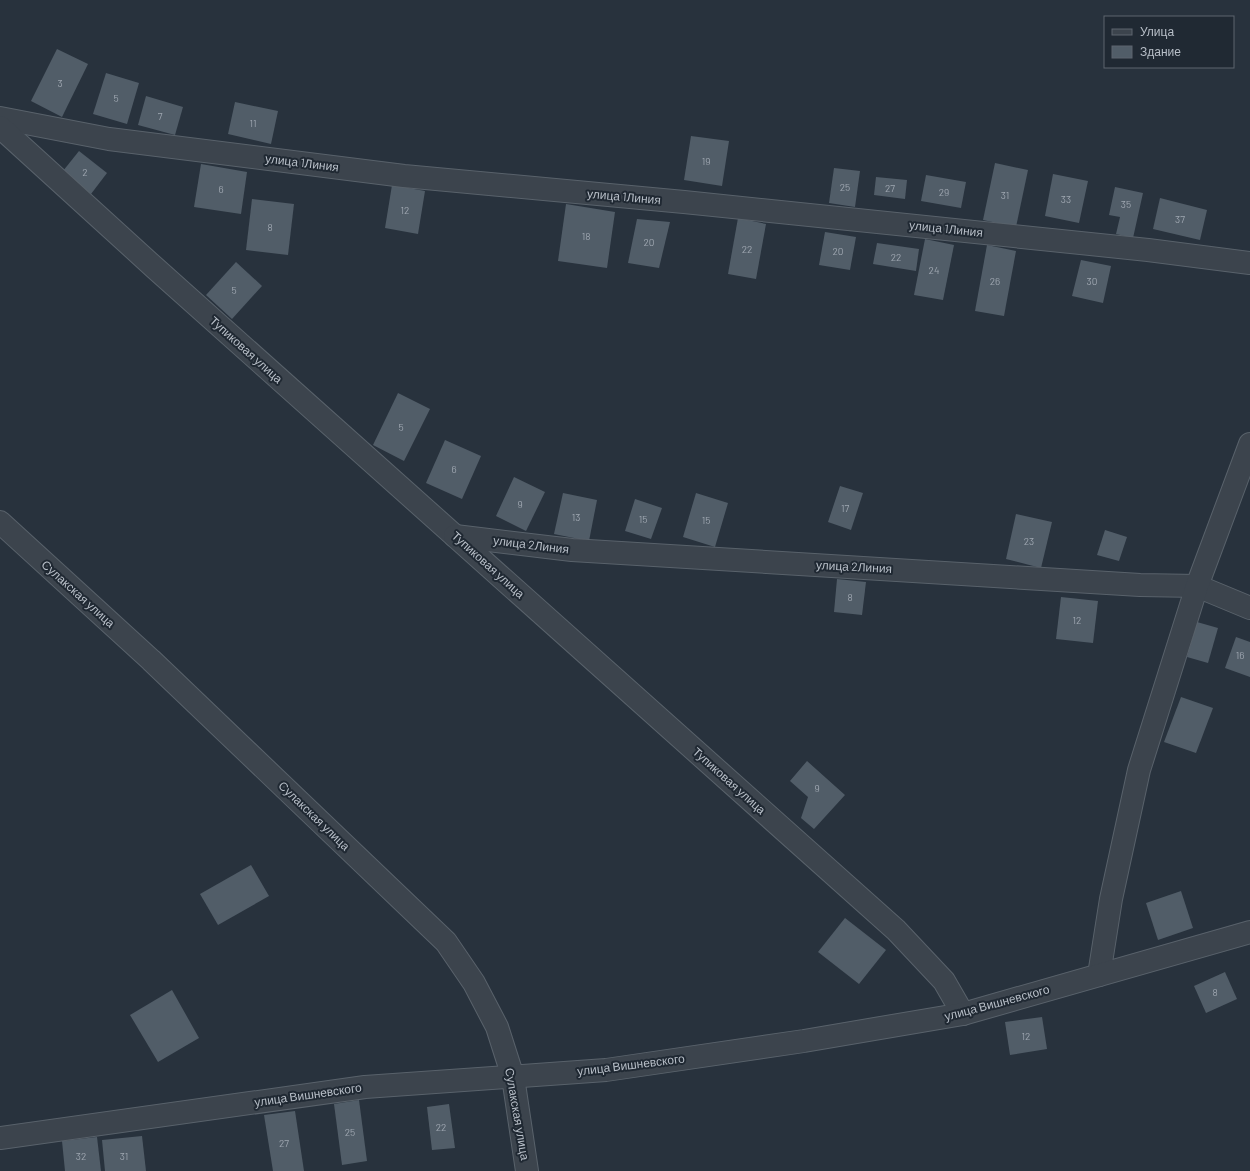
<svg xmlns="http://www.w3.org/2000/svg" width="1250" height="1171" font-family="Barlow,sans-serif">
<style>
.building{fill:#515d68}
.lines{fill:none;stroke-linecap:round;stroke-linejoin:round}
.minor-casing{stroke:#59626b;stroke-width:24}
.minor{stroke:#3c444d;stroke-width:22}
.labels{text-anchor:middle;stroke-width:4;stroke-linejoin:round;paint-order:stroke}
.number-label{font-size:10px;fill:#9ea6b0}
.street-label{font-size:12px;fill:#b8bfc8;stroke:#202933}
</style>
<rect width="100%" height="100%" fill="#28323d"/>
<!-- building -->
<g class="building">
<path d="M57,49l31,15 -26,53 -31,-16z"/>
<path d="M106,73l33,10 -12,41 -34,-10z"/>
<path d="M146,96l37,11 -8,28 -37,-10z"/>
<path d="M235,102l43,9 -7,33 -43,-10z"/>
<path d="M691,136l38,5 -7,45 -38,-6z"/>
<path d="M79,151l28,22 -16,21 -28,-23z"/>
<path d="M995,163l33,7 -12,57 -33,-7z"/>
<path d="M201,164l46,8 -6,42 -47,-7z"/>
<path d="M834,168l26,3 -5,36 -26,-4z"/>
<path d="M1053,174l35,7 -9,42 -34,-7z"/>
<path d="M926,175l40,7 -5,26 -40,-7z"/>
<path d="M876,177l31,3 -2,19 -31,-4z"/>
<path d="M392,185l33,6 -7,43 -33,-6z"/>
<path d="M1115,187l28,6 -10,45 -17,-4 4,-17 -11,-2z"/>
<path d="M1160,198l47,12 -7,30 -47,-11z"/>
<path d="M252,199l42,5 -6,51 -42,-5z"/>
<path d="M566,204l49,8 -8,56 -49,-7z"/>
<path d="M738,218l28,6 -10,55 -28,-5z"/>
<path d="M637,219l33,3 -11,46 -31,-5z"/>
<path d="M825,232l31,5 -6,33 -31,-5z"/>
<path d="M925,239l29,6 -11,55 -29,-5z"/>
<path d="M877,243l42,6 -3,22 -43,-7z"/>
<path d="M987,245l29,6 -12,65 -29,-5z"/>
<path d="M1081,260l30,6 -8,37 -31,-7z"/>
<path d="M236,262l26,24 -30,33 -26,-24z"/>
<path d="M398,393l32,16 -26,52 -31,-16z"/>
<path d="M445,440l36,16 -19,43 -36,-16z"/>
<path d="M514,477l31,15 -19,39 -30,-15z"/>
<path d="M840,486l23,7 -12,37 -23,-8z"/>
<path d="M563,493l34,7 -8,41 -35,-7z"/>
<path d="M696,493l32,10 -13,44 -32,-10z"/>
<path d="M635,499l27,9 -11,31 -26,-8z"/>
<path d="M1016,514l36,8 -11,46 -35,-9z"/>
<path d="M1105,530l22,7 -8,24 -22,-6z"/>
<path d="M837,579l29,3 -4,33 -28,-3z"/>
<path d="M1061,597l37,4 -5,42 -37,-4z"/>
<path d="M1197,622l21,6 -10,35 -21,-6z"/>
<path d="M1236,637l14,5v35l-25,-9z"/>
<path d="M1181,697l32,11 -17,45 -32,-11z"/>
<path d="M807,761l38,34 -31,34 -13,-11 7,-21 -18,-16z"/>
<path d="M251,865l18,31 -51,29 -18,-31z"/>
<path d="M1181,891l12,37 -35,12 -12,-37z"/>
<path d="M845,918l41,32 -27,34 -41,-32z"/>
<path d="M1225,972l12,27 -31,14 -12,-27z"/>
<path d="M172,990l27,48 -41,24 -28,-47z"/>
<path d="M1042,1017l5,32 -37,6 -5,-33z"/>
<path d="M359,1100l8,61 -25,4 -8,-61z"/>
<path d="M449,1104l6,44 -23,2 -5,-43z"/>
<path d="M295,1111l9,60h-31l-9,-56z"/>
<path d="M142,1136l4,35h-41l-3,-31z"/>
<path d="M97,1137l4,34h-36l-3,-30z"/>
</g>
<g class="lines">
<defs>
<g id="minor">
<path d="M0,118l109,21 295,37 280,26 464,48 102,13"/>
<path d="M0,127l155,141 741,662 48,51 19,33"/>
<path d="M0,522l151,138 295,282 28,41 23,44 16,50 14,94"/>
<path d="M455,536l117,14 568,35 57,1 53,22"/>
<path d="M1099,975l12,-76 28,-129 58,-184 53,-142"/>
<path d="M0,1138l365,-51 241,-17 198,-29 159,-27 287,-82"/>
</g>
</defs>
<!-- minor casing -->
<use href="#minor" class="minor-casing"/>
<!-- minor -->
<use href="#minor" class="minor"/>
</g>
<g class="labels">
<!-- number labels -->
<g class="number-label">
<text x="60" y="87">3</text>
<text x="116" y="102">5</text>
<text x="160" y="120">7</text>
<text x="253" y="127">11</text>
<text x="706" y="165">19</text>
<text x="85" y="176">2</text>
<text x="845" y="191">25</text>
<text x="890" y="192">27</text>
<text x="221" y="193">6</text>
<text x="944" y="196">29</text>
<text x="1005" y="199">31</text>
<text x="1066" y="203">33</text>
<text x="1126" y="208">35</text>
<text x="405" y="214">12</text>
<text x="1180" y="223">37</text>
<text x="270" y="231">8</text>
<text x="586" y="240">18</text>
<text x="649" y="246">20</text>
<text x="747" y="253">22</text>
<text x="838" y="255">20</text>
<text x="896" y="261">22</text>
<text x="934" y="274">24</text>
<text x="995" y="285">26</text>
<text x="1092" y="285">30</text>
<text x="234" y="294">5</text>
<text x="401" y="431">5</text>
<text x="454" y="473">6</text>
<text x="520" y="508">9</text>
<text x="845" y="512">17</text>
<text x="576" y="521">13</text>
<text x="643" y="523">15</text>
<text x="706" y="524">15</text>
<text x="1029" y="545">23</text>
<text x="850" y="601">8</text>
<text x="1077" y="624">12</text>
<text x="1240" y="659">16</text>
<text x="817" y="792">9</text>
<text x="1215" y="996">8</text>
<text x="1026" y="1040">12</text>
<text x="441" y="1131">22</text>
<text x="350" y="1136">25</text>
<text x="284" y="1147">27</text>
<text x="81" y="1160">32</text>
<text x="124" y="1160">31</text>
</g>
<!-- street labels -->
<g class="street-label">
<text transform="translate(302 163) rotate(7)" y="4">улица 1Линия</text>
<text transform="translate(624 197) rotate(5)" y="4">улица 1Линия</text>
<text transform="translate(946 229) rotate(6)" y="4">улица 1Линия</text>
<text transform="translate(246 350) rotate(42)" y="4">Тупиковая улица</text>
<text transform="translate(531 545) rotate(7)" y="4">улица 2Линия</text>
<text transform="translate(488 565) rotate(42)" y="4">Тупиковая улица</text>
<text transform="translate(854 567) rotate(3)" y="4">улица 2Линия</text>
<text transform="translate(78 594) rotate(42)" y="4">Сулакская улица</text>
<text transform="translate(729 781) rotate(42)" y="4">Тупиковая улица</text>
<text transform="translate(314 816) rotate(44)" y="4">Сулакская улица</text>
<text transform="translate(997 1003) rotate(-15)" y="4">улица Вишневского</text>
<text transform="translate(631 1065) rotate(-7)" y="4">улица Вишневского</text>
<text transform="translate(308 1095) rotate(-8)" y="4">улица Вишневского</text>
<text transform="translate(517 1114) rotate(80)" y="4">Сулакская улица</text>
</g>
</g>
<!-- legend -->
<rect x="1104" y="16" width="130" height="52" fill="#202933" stroke="#5d656f"/>
<rect x="1112" y="29" width="20" height="6" fill="#3c444d" stroke="#5d656f"/>
<text x="1140" y="36" font-size="12" fill="#b8bfc8">Улица</text>
<rect x="1112" y="46" width="20" height="12" fill="#515d68" stroke="#5d656f"/>
<text x="1140" y="56" font-size="12" fill="#b8bfc8">Здание</text>
</svg>
